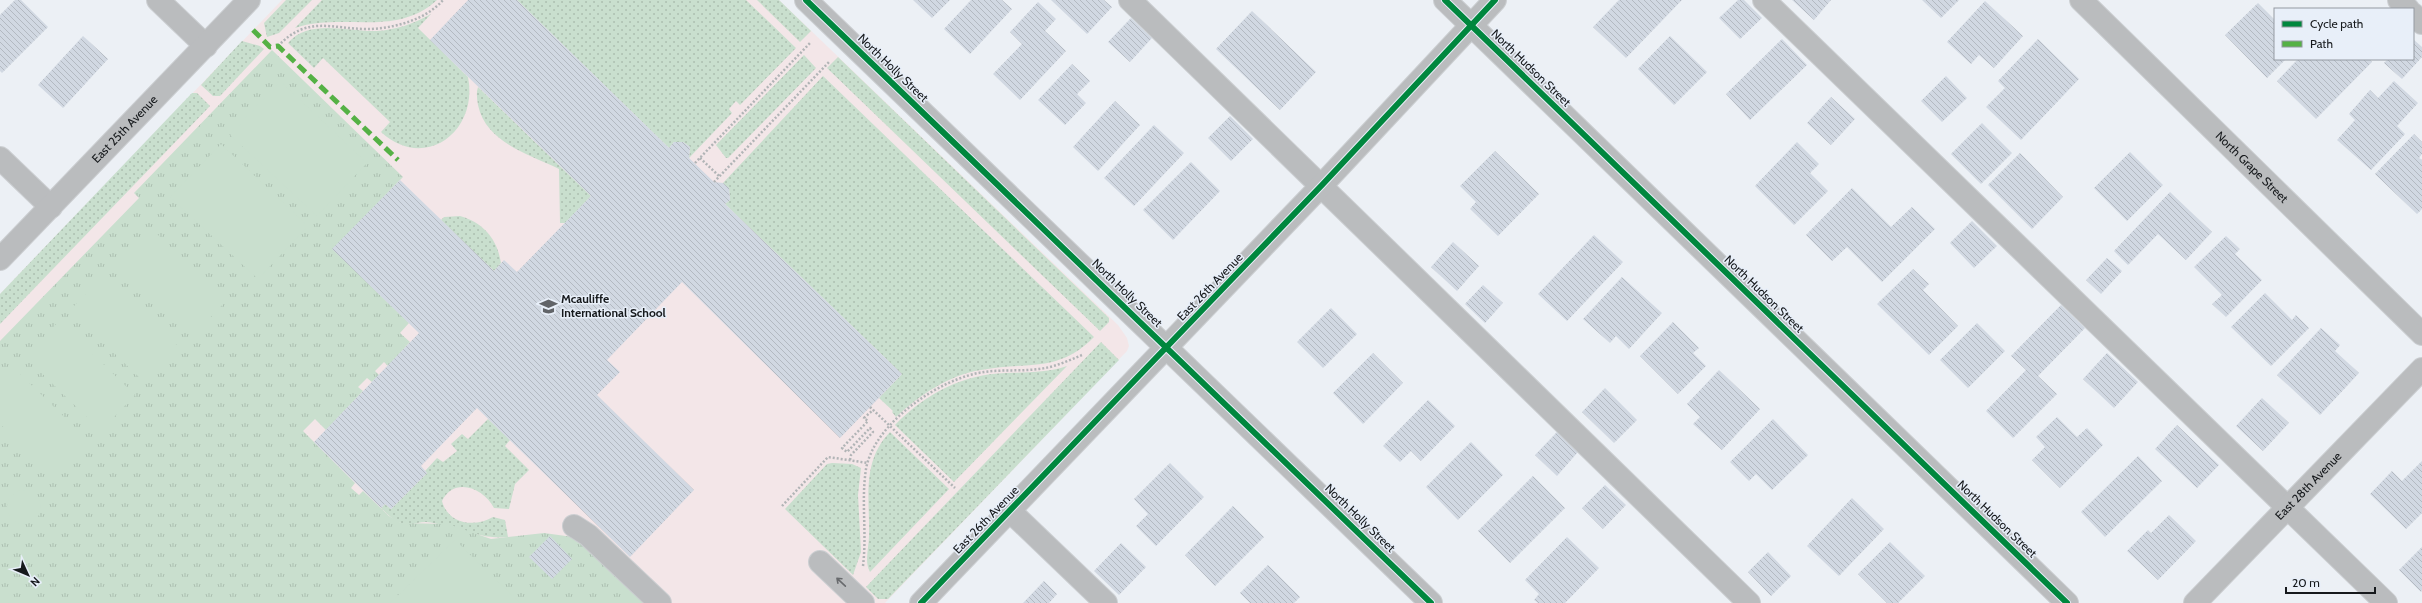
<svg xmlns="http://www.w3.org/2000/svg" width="2422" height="603" font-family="Cabin,sans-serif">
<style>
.education{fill:#f3e6e8}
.grass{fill:url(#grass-dots)}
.park{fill:url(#park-tufts)}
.pitch{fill:#c9dfce}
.building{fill:url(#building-back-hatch)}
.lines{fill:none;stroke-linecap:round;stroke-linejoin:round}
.minor-casing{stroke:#cbced1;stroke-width:24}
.path{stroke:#b1b4b6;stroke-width:2.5;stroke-dasharray:2 2;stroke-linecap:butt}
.minor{stroke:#babcbe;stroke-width:22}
.quiet{stroke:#55b145;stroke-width:5;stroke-dasharray:10 5;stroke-linecap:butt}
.cycleway-casing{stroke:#e8eff9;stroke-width:8}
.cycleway{stroke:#00873e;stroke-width:6}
.oneway{stroke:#686a6d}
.labels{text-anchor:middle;stroke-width:3;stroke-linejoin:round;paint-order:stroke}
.street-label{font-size:12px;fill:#16191c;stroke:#e8eff9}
.poi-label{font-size:12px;font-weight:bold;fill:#16191c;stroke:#e8eff9;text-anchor:start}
</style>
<defs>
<pattern id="grass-dots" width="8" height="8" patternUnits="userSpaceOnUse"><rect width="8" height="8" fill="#c9dfce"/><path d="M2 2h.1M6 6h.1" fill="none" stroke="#acbfb0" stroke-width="1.8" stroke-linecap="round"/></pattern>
<pattern id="park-tufts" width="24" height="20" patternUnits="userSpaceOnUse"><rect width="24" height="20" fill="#c9dfce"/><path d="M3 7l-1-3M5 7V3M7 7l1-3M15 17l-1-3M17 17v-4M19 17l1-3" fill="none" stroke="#acbfb0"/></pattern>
<pattern id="building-back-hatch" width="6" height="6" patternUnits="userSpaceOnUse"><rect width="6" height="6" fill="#d1d8e2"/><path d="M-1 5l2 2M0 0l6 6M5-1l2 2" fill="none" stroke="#b3b9c1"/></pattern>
</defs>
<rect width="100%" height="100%" fill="#ecf0f5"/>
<!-- education -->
<path class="education" d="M282,0h497l339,325 9,13 2,8 -2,5 -242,252h-885v-309z"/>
<!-- grass -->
<g class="grass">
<path d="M286,0h26l-33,33 -12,4 -3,-14z"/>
<path d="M322,0h115c-41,38 -94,12 -142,28z"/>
<path d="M517,0h229l50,48 -56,57 -4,-4 -7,8 3,4 -43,45 1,-11 -7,-5h-9l-5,6z"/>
<path d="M757,0h22l32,31 -11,11z"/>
<path d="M431,14l-13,14 50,49c11,55 -44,95 -87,55l9,-10 -67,-64 -9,10 -26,-25c21,-25 60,-11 88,-12 20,-1 37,-7 55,-17z"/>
<path d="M242,41l18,5 4,3 -44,47h-7l-12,-11z"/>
<path d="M804,55l12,13 -88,90h-2l-10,-13z"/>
<path d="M838,57l271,261v4l-9,9 -273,-263z"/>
<path d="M823,76l271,261c-36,37 -68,24 -113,33 -32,5 -61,25 -85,47l-4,-5 1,-1 -14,-13 23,-24 -177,-170 5,-4 -1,-11 -6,-6z"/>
<path d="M478,87l113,109 -26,27h-5l-1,-54c-30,-15 -73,-26 -81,-64 -1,-6 -2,-12 0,-18z"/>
<path d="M192,93h5l13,13 -210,218v-30z"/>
<path d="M460,216c24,7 37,23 41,47l-7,8 -53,-51 3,-3z"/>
<path d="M1101,342l18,18 -231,239h-10l-12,-12z"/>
<path d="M1067,366l-113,116 -59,-57c30,-31 68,-51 111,-52 22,-1 41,0 61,-7z"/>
<path d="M488,419l22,21 -5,6 24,24 -14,14 -6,25 -15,-1c-10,-20 -40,-32 -52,-7 6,23 32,27 51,16l12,3 3,17c-30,3 -53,-12 -82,-15 -8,0 -16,4 -25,1 -7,-2 -14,-9 -20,-15l4,-4 6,5 36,-36 -2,-2 12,-13 6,4 14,-11 -6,-7 11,-10 6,5z"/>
<path d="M890,432l59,57 -79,83c-6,-10 -1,-25 -1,-36 1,-37 -8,-74 21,-104z"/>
<path d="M832,463l20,1 9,4 -3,27 3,57 -8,23 -68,-66 42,-45z"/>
</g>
<!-- park -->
<path class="park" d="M272,50l131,127 -70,72 76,74 -9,10 10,9 -22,24 -4,-4 -9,9 4,4 -7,7 -5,-4 -9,9 5,4 -37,39 -11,-11 -12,12 52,52 -4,5 8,7 4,-4 26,25 12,7 47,1 43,15 53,-6 29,4 75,66h-648v-262l139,-143 -5,-5z"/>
<!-- pitch -->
<g class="pitch">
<path d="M280,81l87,82 -50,53 -87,-81z"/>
<path d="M221,144l87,82 -50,53 -88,-82z"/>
<path d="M150,227l76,74 -34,36 -77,-74z"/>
<path d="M104,275l76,73 -34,36 -76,-74z"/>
<path d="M59,321l76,74 -34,36 -76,-74z"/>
<path d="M14,368l76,74 -35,35 -55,-53v-41z"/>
<circle cx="24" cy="507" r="17"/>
<path d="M455,540l65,63h-130z"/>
</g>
<!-- building -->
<g class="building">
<path d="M15,0h6l27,27 -46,46 -2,-2v-56z"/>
<path d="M468,0h49l152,148 5,-6h9l7,5 -1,11 25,24 9,1 6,5 1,12 -5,4 177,170 -62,64 -158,-156 -75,78 13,12 -23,23 97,95 -64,67 -153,-149 -56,58 6,7 -36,36 -6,-5 -4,4 -67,-66 105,-109 -87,-84 68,-69 94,91 10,-11 13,12 74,-76 -161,-156z"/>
<path d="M913,0h37l-18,18z"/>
<path d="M971,0h31l10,9 -42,45 -26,-25z"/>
<path d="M1051,0h53l8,7 -25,27z"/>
<path d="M1619,0h63l-56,58 -33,-31z"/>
<path d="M1738,0h6l18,18 -22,21 -21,-21z"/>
<path d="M1792,0h39l-17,20z"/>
<path d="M1922,0h37l-18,18z"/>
<path d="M1985,1l38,35 -29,32 -15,-13 -8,9 -24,-22z"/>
<path d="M1038,2l18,17 -11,12 21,20 -46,49 -27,-26 29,-30 -12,-12z"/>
<path d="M2258,3l17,17v39h11l-19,19 -42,-43z"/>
<path d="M1252,11l64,61 -36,38 -64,-61z"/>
<path d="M1131,18l21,20 -22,24 -22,-20z"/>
<path d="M83,36l25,23 -45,49 -25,-23z"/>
<path d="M1670,36l37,36 -33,33 -36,-36z"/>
<path d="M1782,39l25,26 -57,55 -24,-26z"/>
<path d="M2038,39l41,40 -58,61 -35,-33 19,-19 -7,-7z"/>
<path d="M2413,39l9,8v10l-20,22 -18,-16 4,-4h25z"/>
<path d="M2298,59h71l3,3 -56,57 -39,-38z"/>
<path d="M1072,64l18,17 -13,13 9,9 -21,22 -27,-25z"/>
<path d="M1946,76l21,22 -25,24 -21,-21z"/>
<path d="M2394,81l24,22 -21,23 8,8 -34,36 -34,-30 18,-20 -6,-6 21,-24 8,8z"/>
<path d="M1831,97l24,22 -24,26 -24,-22z"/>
<path d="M1115,101l25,24 -42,46 -25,-24z"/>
<path d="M1230,116l23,23 -22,22 -23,-23z"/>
<path d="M1982,123l30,30 -31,31 -30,-30z"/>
<path d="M1154,125l30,28 -50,53 -30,-28z"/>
<path d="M2414,134l8,8v12l-3,4 3,2v49l-5,5 -42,-40z"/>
<path d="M1797,142l22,22 -9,9 18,18 -34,34 -39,-39z"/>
<path d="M1495,151l44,43 -41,42 -28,-27 6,-7 -16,-16z"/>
<path d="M2130,152l33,33 -36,36 -33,-33z"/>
<path d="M2020,153l43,44 -31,32 -44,-44z"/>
<path d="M1191,162l29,29 -47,49 -30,-30z"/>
<path d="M1852,188l39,39 21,-20 23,22 -53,53 -35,-35 -15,14 -26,-26z"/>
<path d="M2170,192l42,40 -26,28 -28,-26 -30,31 -14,-14z"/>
<path d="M1972,221l25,25 -23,22 -24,-25z"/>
<path d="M1594,235l29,27 -56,59 -29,-27z"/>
<path d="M2226,236l14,13 -5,5 27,26 -36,37 -14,-13 10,-9 -28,-28z"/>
<path d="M1453,242l26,24 -22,25 -26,-24z"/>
<path d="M2107,258l15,13 -21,23 -15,-14z"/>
<path d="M1913,269l16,15 -6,6 35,36 -29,29 -52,-51z"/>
<path d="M1622,277l40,36 -33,36 -13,-13 -6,7 -27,-24z"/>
<path d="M1483,285l20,18 -18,20 -20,-19z"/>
<path d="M2265,293l27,27 4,-5 13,13 -38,38 -40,-39z"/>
<path d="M2061,305l24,23 -47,48 19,18 -44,44 -27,-27 40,-41 -15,-14z"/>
<path d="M1331,308l26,26 -34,34 -26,-26z"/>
<path d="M1673,322l26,26 -6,5 13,13 -28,28 -38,-38z"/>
<path d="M1977,323l28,28 -37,37 -28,-28z"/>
<path d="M2321,328l19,17 -5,6 24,22 -39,42 -43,-40z"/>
<path d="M1373,353l30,30 -40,41 -30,-31z"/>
<path d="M2107,353l31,29 -24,26 -31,-29z"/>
<path d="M1719,370l41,39 -38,41 -29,-26 7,-7 -13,-13z"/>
<path d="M1605,388l32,32 -23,23 -32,-31z"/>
<path d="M2262,398l27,25 -26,28 -27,-25z"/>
<path d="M1428,400l27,26 -34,35 -10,-10 -11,11 -17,-16z"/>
<path d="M2057,417l20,20 10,-9 16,17 -43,43 -28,-28 13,-13 -9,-10z"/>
<path d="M1773,419l35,36 -36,35 -16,-16 -7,7 -19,-19z"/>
<path d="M2177,425l42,40 -22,23 -42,-39z"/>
<path d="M1557,432l21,20 -21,24 -22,-21z"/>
<path d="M1471,442l32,33 -45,45 -32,-33z"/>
<path d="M2138,456l24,25 -57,56 -24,-25z"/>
<path d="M2422,461v52l-16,16 -36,-35 22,-23 10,10z"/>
<path d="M1170,463l34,34 -48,49 -20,-20 12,-12 -14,-15z"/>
<path d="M1533,476l32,32 -55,55 -32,-32z"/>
<path d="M1605,485l21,20 -23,24 -21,-21z"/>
<path d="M1852,498l32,31 -45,47 -32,-30z"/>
<path d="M1233,506l31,31 -49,49 -30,-31z"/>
<path d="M2169,515l27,26 -38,39 -31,-29 21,-21 3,3z"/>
<path d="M550,536l22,23 -20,20 -23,-22z"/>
<path d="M1567,537l32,31 -34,35h-27l-4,-3 5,-6 -14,-14z"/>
<path d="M1890,542l35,34 -27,27h-11l-29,-29z"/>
<path d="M1121,543l25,24 -27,28 -25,-24z"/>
<path d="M2422,547v43l-1,2 -22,-22z"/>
<path d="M1768,552l23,24 -20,20 -23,-24z"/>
<path d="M1268,565l32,32 -6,6h-44l-10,-10z"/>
<path d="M1044,581l13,13 -8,9h-26z"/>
</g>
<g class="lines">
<defs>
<g id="minor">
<path d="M158,0l48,46"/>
<path d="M806,0l625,603"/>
<path d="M1130,0l619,603"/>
<path d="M1445,0l622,603"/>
<path d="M1764,0l622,603"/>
<path id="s1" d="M2081,0l341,334"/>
<path d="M2399,0l9,9"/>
<path d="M2413,14l9,9"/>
<path d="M0,158l51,49"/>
<path id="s2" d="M0,259l249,-259"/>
<path d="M1010,511l96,92"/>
<path d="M574,526l14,9 72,68"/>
<path d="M820,562l43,41"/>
<path d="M921,603l401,-418 173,-185"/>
<path id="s3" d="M2195,603l227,-234"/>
</g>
</defs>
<!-- minor casing -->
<use href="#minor" class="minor-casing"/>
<!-- path -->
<g class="path">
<path d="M278,46c30,-31 53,-17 89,-17 25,0 59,-9 76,-29"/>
<path d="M700,158l19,18"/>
<path d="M695,163l116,-121"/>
<path d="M714,182l116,-121"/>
<path d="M870,407l85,81"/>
<path d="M850,460l1,-5 22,-23 -3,-4 -23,24 -5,-4 26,-27 -4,-3 9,-8"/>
<path d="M782,506l46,-49 40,6"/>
<path d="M863,566c4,-33 -2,-65 3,-97 8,-46 74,-91 118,-97 20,-3 41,0 61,-4 12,-2 25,-8 37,-13"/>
</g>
<!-- minor -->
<use href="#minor" class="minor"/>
<!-- quiet -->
<path class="quiet" d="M253,30l17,17 8,-1 120,114"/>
<defs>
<g id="cycleway">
<path d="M806,0l625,603"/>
<path d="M1445,0l622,603"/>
<path d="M921,603l401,-418 173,-185"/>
</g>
</defs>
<!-- cycleway casing -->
<use href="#cycleway" class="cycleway-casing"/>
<!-- cycleway -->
<use href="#cycleway" class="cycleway"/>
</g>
<!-- one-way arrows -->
<defs><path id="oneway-shaft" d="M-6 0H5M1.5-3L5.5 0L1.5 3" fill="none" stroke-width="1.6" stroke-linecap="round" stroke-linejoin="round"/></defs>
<use class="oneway" href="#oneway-shaft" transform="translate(841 582) rotate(-137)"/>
<!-- icons -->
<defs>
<symbol id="school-bare" viewBox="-9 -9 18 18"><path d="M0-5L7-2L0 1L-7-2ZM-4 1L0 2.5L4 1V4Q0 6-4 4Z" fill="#616468" stroke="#e8eff9" stroke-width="2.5" paint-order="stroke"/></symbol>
</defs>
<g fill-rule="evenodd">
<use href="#school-bare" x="536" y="294" width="25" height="25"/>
</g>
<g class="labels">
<!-- street labels -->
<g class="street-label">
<text transform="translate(893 68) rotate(44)" y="4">North Holly Street</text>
<text transform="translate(1531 68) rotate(44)" y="4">North Hudson Street</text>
<text dy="4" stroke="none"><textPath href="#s2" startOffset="180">East 25th Avenue</textPath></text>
<text dy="4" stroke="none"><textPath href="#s1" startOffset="239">North Grape Street</textPath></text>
<text transform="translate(1210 287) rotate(-46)" y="4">East 26th Avenue</text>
<text transform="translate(1127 293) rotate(44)" y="4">North Holly Street</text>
<text transform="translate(1764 294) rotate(44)" y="4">North Hudson Street</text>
<text dy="4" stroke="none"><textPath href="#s3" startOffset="163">East 28th Avenue</textPath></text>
<text transform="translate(1360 518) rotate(44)" y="4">North Holly Street</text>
<text transform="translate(1997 519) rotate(44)" y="4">North Hudson Street</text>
<text transform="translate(986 520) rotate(-46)" y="4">East 26th Avenue</text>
</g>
<!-- poi labels -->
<g class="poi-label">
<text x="561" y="303">Mcauliffe<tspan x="561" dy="14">International School</tspan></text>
</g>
</g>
<!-- legend -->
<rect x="2274" y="8" width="140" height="52" fill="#e8eff9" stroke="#9499a1"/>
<rect x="2282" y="21" width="20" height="6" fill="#00873e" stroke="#9499a1"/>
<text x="2310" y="28" font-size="12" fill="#16191c">Cycle path</text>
<rect x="2282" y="41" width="20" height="6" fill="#55b145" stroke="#9499a1"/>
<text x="2310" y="48" font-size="12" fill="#16191c">Path</text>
<!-- north arrow -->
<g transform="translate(28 575) rotate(134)" stroke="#e8eff9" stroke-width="3" paint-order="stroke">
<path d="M0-3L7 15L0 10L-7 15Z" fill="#16191c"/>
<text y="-6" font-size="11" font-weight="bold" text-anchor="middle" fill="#16191c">N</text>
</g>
<!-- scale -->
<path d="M2286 587v6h89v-6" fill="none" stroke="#16191c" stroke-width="2"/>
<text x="2292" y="587" font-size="12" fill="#16191c" stroke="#e8eff9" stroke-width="3" paint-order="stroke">20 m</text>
</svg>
